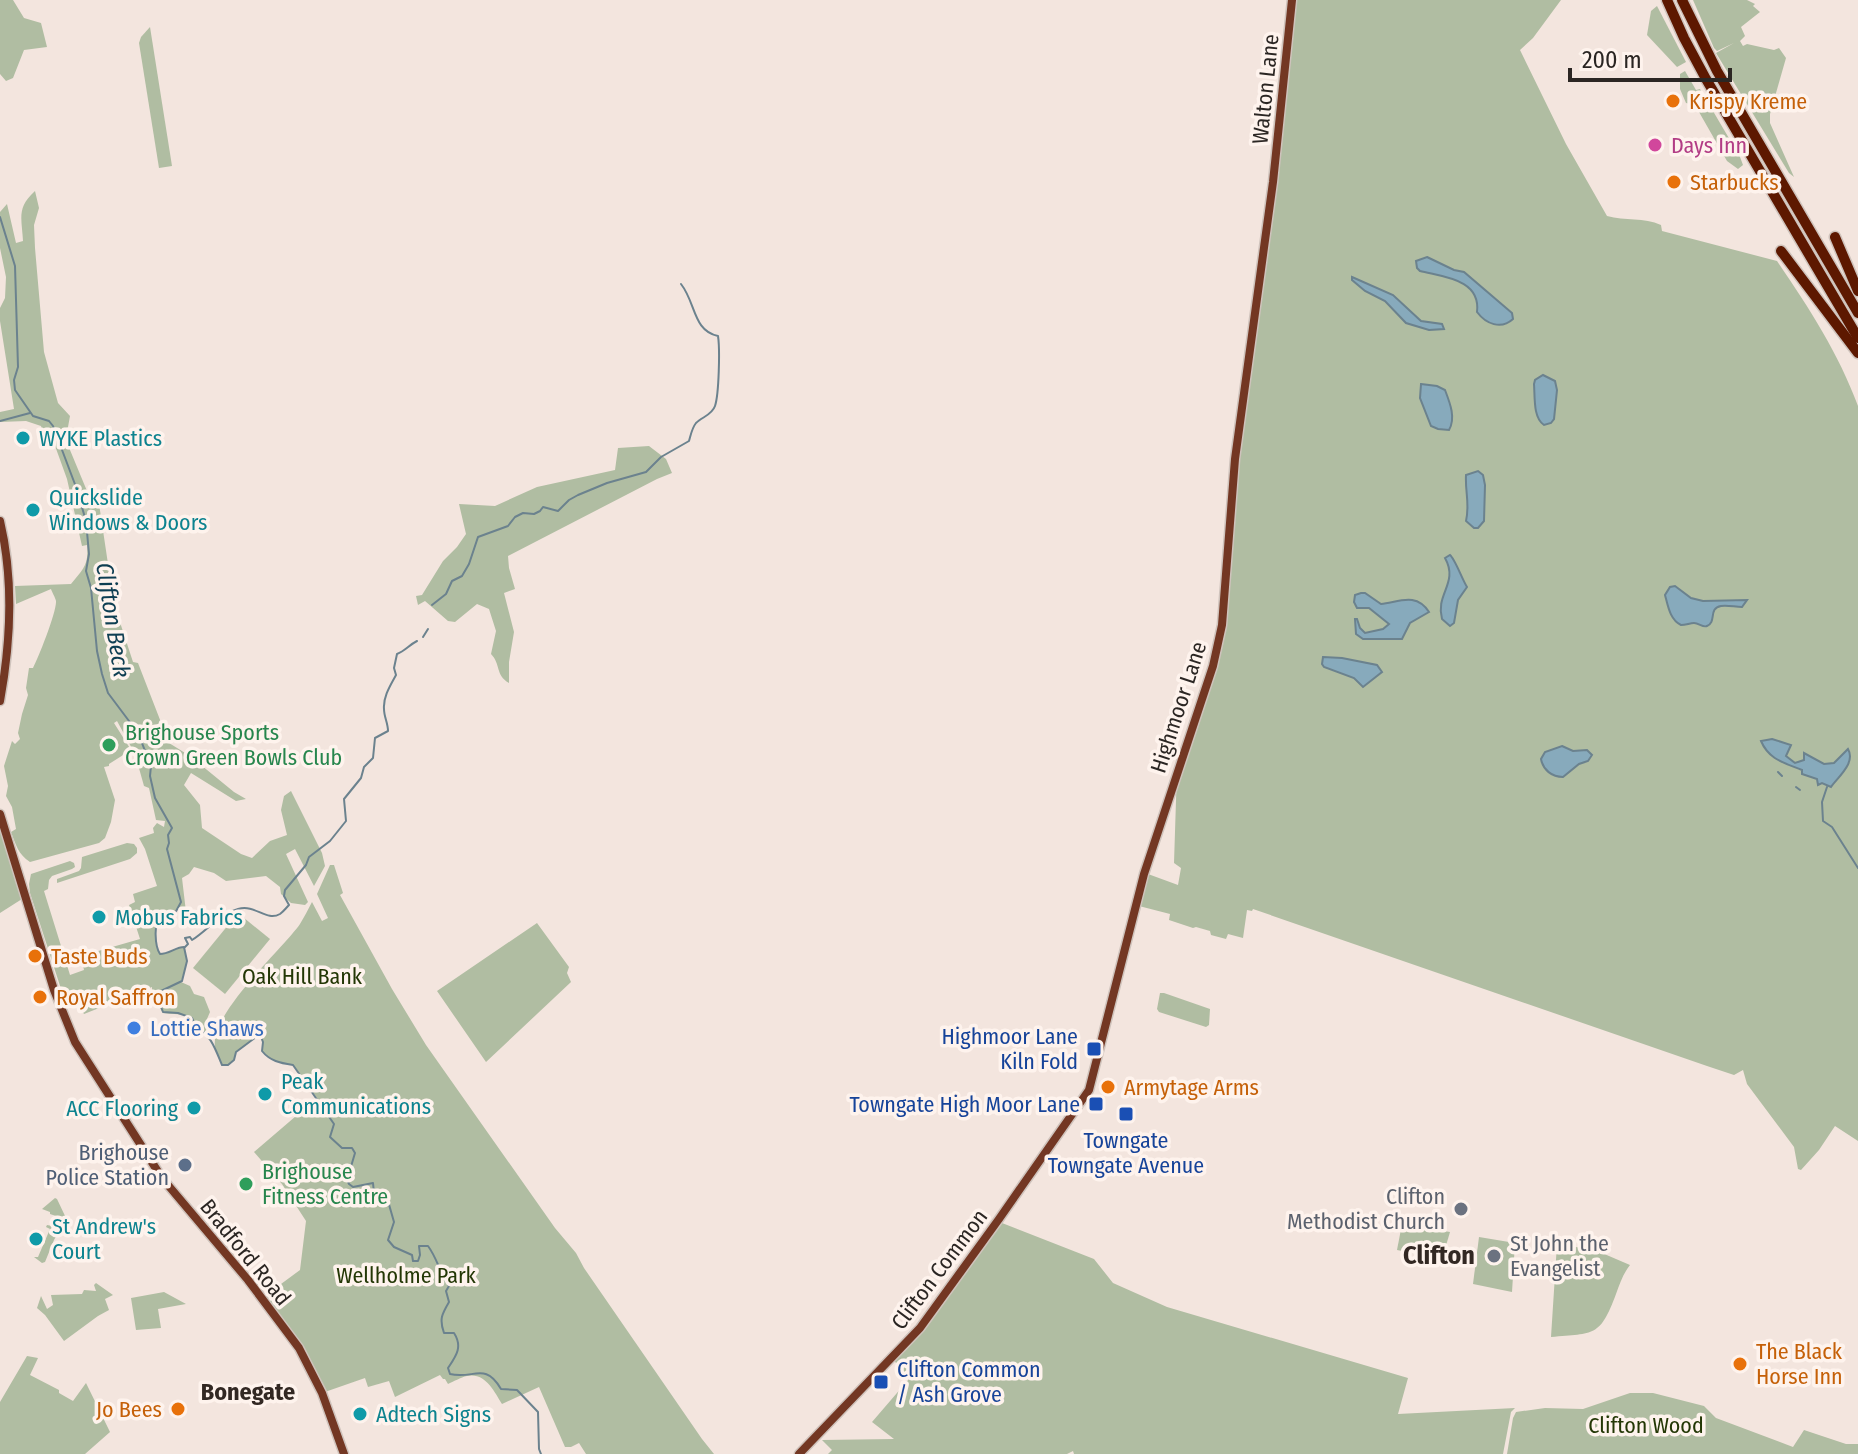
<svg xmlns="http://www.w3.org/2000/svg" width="1858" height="1454" font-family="'Fira Sans Condensed',sans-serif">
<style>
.green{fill:#b0bda2}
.water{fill:#87aabc;stroke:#6b828e;stroke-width:2}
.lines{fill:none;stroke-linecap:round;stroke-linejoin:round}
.stream{stroke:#6b828e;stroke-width:2}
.major-casing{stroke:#cfc3bc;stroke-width:11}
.highway-casing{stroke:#cfc3bc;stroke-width:13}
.major{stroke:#733723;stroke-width:8}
.highway{stroke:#5d1800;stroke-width:10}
.food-dot{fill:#e8710a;stroke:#fef3ed;stroke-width:3}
.hotel-dot{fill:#d1479c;stroke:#fef3ed;stroke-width:3}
.culture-dot{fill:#0f9aa8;stroke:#fef3ed;stroke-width:3}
.leisure-dot{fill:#2e9e5b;stroke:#fef3ed;stroke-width:3}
.shop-dot{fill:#3f7fe0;stroke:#fef3ed;stroke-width:3}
.transit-dot{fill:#1a4fb4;stroke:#fef3ed;stroke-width:3}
.service-dot{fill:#5c6f8a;stroke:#fef3ed;stroke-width:3}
.worship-dot{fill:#6b7280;stroke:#fef3ed;stroke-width:3}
.labels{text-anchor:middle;stroke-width:7;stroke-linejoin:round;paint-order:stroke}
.street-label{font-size:22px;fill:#2b2623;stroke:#fef3ed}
.food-label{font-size:22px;fill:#c56008;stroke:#fef3ed;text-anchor:start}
.hotel-label{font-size:22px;fill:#b23c85;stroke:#fef3ed;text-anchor:start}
.culture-label{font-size:22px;fill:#0d838f;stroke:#fef3ed;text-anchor:start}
.leisure-label{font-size:22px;fill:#27864d;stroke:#fef3ed;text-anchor:start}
.park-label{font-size:22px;fill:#233705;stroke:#fef3ed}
.shop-label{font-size:22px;fill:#366cbe;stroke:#fef3ed;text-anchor:start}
.transit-label{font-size:22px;fill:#164399;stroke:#fef3ed;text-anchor:end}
.service-label{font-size:22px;fill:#4e5e75;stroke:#fef3ed;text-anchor:end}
.worship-label{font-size:22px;fill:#5b616d;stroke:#fef3ed;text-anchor:end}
.water-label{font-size:24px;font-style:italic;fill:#0e3e52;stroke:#fef3ed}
.neighbourhood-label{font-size:24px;font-weight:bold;fill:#322823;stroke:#fef3ed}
.quarter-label{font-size:26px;font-weight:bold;fill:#322823;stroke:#fef3ed}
</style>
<rect width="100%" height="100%" fill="#f3e5de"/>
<!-- green -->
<g class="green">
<path d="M0,0h13l11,18 17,5 6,24 -23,3 -11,28 -7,3 -6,-7z"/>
<path d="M1292,0h269l-28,38 -13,12 46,94 41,72c18,5 37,1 54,9l1,6 115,30c32,47 61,91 81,145v735l-23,-15 -16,24 -18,20 -3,-1 -4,-22 -47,-63 -4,-14 -9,5 -27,-9 -454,-157 -1,2 -5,-1 -4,28 -15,-4 -2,5 -15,-4 -1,-4 -14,-4 -3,1 -24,-8 1,-6 -31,-8 9,-32 30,11 3,-17 -7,-5 3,-94 45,-144 6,-101z"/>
<path d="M1693,0h54l8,4 -2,2 7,6 -19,15 4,9 -5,5 3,5 4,-2 27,6 5,-2 7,10 -16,56v9l24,54 -5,-4 -73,-120 18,-10 -17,8 -3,-3z"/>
<path d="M1657,6l29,56 -9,5 -30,-32 4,-24z"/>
<path d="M150,27l22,139 -13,2 -20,-125 2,-6z"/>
<path d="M1685,71l11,19 4,-1 40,68 3,8 -5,4 -11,-8 -32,-56 -9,-2 -6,-14v-15z"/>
<path d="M35,191l4,17 -5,17 1,23 9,104 14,51 12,13 -2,11 2,23 17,41 11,6 16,107 19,58 5,1 31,80 21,13 44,36 12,7 -10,2 -45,-28 -7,12 16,20 2,23 39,26 11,4 18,-17 17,-6 -6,-25 3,-14 7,-5 31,62 3,13 -11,20 -19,-37 -9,5 22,48 -3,3 -14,-2 -10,-9 -1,-7 -14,-11 -40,5 -12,-8 -20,-6 -5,7 -7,4 4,34 -8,-4 -4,7 -8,2 -3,-3h-5c-3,11 -4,31 2,40 9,0 16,-7 24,-7l3,14 -6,21 9,4 4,8 10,3 6,15 -3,7 9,5 -4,10 -4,3 -6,-7 -6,-2c-10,-18 -16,-12 -33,-15l-11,-19v-7l-68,27 -6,-10 -16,-12 -32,-99 -1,-9 2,-10 39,-13 4,2 1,4 -3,2 -20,7 -3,4 -1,9 -4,2 26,84 14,-5 -3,-14 59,-17 -11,-34 6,-3 -2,-8 24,-8 -12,-37 -6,-11 15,-5 -1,-5 4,-5 7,4 1,-6 -9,-1 -7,-32 -5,-2 -9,-32 -18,-33 -3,2 17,27 -22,14v2l-5,1 11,33 -4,22 -6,16 -6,5 -69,19c-12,-8 -14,-17 -19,-30l5,-3 -4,-22 -6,-11 2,-10 -4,-20 8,-25 3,3 5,-5 -2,-6 4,-19 6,-19 -2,-7 3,-20h4c5,-9 24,-57 23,-67 0,-2 -5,-11 -5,-12l-35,15 -1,-18 56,-2c12,-15 18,-19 16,-39l-5,1 -15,-67 -17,-47 -7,1 -2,-7 -15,-5 -26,1v-10l14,-3 -14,-88v-13l5,-10 1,-21 -6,-29v-36l7,-8 9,39 7,-2c-1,-22 -7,-33 12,-50z"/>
<path d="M649,446l17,13 6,14 -15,6 -149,77 1,12 6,21 -11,4 10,39 -5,30v21c-14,-8 -8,-19 -18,-29l5,-23 -7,-22 -12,-5 -22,18 -7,-1 -23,-20 -7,4 -2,-9 6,-1 21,-34 14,-14 9,-13 -7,-30 36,2 42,-19 78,-17 3,-22z"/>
<path d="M0,830l22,69 -22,14z"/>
<path d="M127,843l7,1 3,4v5l-7,6 -73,24v-4l22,-8 2,-3 1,-11z"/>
<path d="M330,865h4l9,28 -3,2 52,94 34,56 129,183 21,25 8,15 118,171 12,15h-128l-7,-11 -8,4h-6l-26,-60 -37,17c-8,-13 -17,-32 -35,-28 -6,1 -14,6 -19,8l-3,-5h-2l-3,-4 -45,22 -6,-16 -21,6 -3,-9 -43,15 -23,-45 -37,-50 38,-28 6,-49 -24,-37 -28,-32 63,-54 -24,-33c-13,-2 -23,-4 -31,-14l1,-9 -2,-5h-5l-20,15 -2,8 -6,5h-6c-2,-5 -6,-12 -7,-18 -5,-34 66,-96 85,-123 4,-7 8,-14 12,-22l10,19 6,-3 -11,-24z"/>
<path d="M238,913l32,26 -45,55 -32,-26z"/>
<path d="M537,923l32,44 -2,6 4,9 -85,80 -49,-71z"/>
<path d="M1160,993h4l46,16 -1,16 -3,2 -47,-15 -2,-3z"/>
<path d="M55,1198l2,1 9,19 -12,22 -9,22 -3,1 -8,-6h4l12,-28 -4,-2 1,-2 5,1 4,-10 -6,-2v-2l-8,-3z"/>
<path d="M999,1219l3,4 92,36 19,24 54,24 241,71 -10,36 117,-6 -4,4 -8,42h-429l-1,-3 -6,3h-239l4,-4 -10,-10 72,-1 -22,-17 37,-43 -17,-21z"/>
<path d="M1402,1224l48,8 -8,27 -45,-9z"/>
<path d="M1479,1237l36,6 -3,49 -39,-8z"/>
<path d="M1557,1244l38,6 35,15c-7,9 -10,18 -14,29 -16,43 -21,39 -65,43z"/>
<path d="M96,1283l17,12 -8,4 4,11 -11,6 -34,25 -19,-26 -8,-7 4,-12 6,13 6,-4 -2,-10 31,-1 2,-4 12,1 -2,-6z"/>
<path d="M164,1292l22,12 -28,5 3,19 -25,2 -5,-32z"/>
<path d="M27,1356l11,2 -8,17 29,15v3l14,8 13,-18 24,49 -25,22h-85v-52z"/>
<path d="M1630,1393h23l51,13 12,12 77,29 11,-17 42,14h12v10h-351l6,-36 3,-6 29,-4 38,1z"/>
</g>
<!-- water -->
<g class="water">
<path d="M1427,257l27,13 10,2 48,41 1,6c-12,11 -27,5 -36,-7 4,-33 -34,-35 -57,-41l-3,-3 -1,-7z"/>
<path d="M1352,277l41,18 28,26 21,3 2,5 -15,1 -23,-7 -21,-22 -20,-10 -13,-11z"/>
<path d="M1543,375l12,6 2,9 -3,29 -3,4 -7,2c-11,-7 -9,-28 -10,-41l1,-4z"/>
<path d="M1421,384l16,2 8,4c5,13 11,28 4,40l-11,-1 -7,-3 -11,-28z"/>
<path d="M1478,471l5,4 2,10 -1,36 -6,7h-4l-8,-7c4,-17 -1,-29 0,-46z"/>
<path d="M1450,555c5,4 12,24 17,32l-9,13 -4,23 -4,3 -8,-7c-7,-25 17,-36 3,-61z"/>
<path d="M1675,586l16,12 12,3 44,-1 -5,7c-7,0 -14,-2 -21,-1 -13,2 -4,16 -14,20 -4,2 -8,-3 -13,-3 -4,0 -8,2 -13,2 -11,-5 -13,-19 -16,-30l5,-8z"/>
<path d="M1361,593h4l16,11c18,-2 35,-12 48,8l-19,11 -8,16h-39l-7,-5 -1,-15h2l3,9 5,5 18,-4 6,-5 -20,-16h-12l-3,-6 1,-7z"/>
<path d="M1323,657l19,1 35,7 5,7 -19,15 -9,-9 -30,-11 -2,-3z"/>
<path d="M1772,739l19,6 -5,11 9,7 9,-3v-7l20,11 10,-1 14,-14c8,14 -10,28 -17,38l-9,-4 -4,2 -1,-6 -15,-5v-4c-17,-7 -33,-10 -41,-29z"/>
<path d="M1562,746l11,5 14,-1 5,5 -4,6 -9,3 -16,13c-11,0 -20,-7 -22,-18l4,-7z"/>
</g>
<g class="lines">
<!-- stream -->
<g class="stream">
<path d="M0,217l15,49 3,101 -4,13 1,10 18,26 16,5 4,5 23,61 10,34 3,33 -3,17 5,17 6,63 5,23 6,19 30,40 13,33 -1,10 5,22 17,30 -4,7 1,8 -2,6 14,53 -7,13 -8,2 -3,-3h-5c-3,11 -4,31 2,40 9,0 16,-7 24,-7l3,14 -5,20 -21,10 -3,8 5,13 15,1 14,5 4,9c15,7 20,24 26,38h6l6,-5 2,-8 20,-15h5l2,5 -1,9c8,10 18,12 31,14l41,59 -4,13 12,11h10l3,5 -8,27 2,4 4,3 20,-4 1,10 6,5 8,3 6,21 -6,18 6,7 18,8 1,6h5l2,-6 -1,-9h9c9,12 12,27 21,40l-3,5 3,11c-7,12 -10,17 -5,31h10c9,14 2,23 -6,35l2,6c23,6 35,-13 51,15l16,1 21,22 1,37 2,5"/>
<path d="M0,421l30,-8"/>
<path d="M432,605l14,-11 6,-13 10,-5 7,-12 9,-27 30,-11 7,-9 8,-4 11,1 6,-3 3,-4 15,4 11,-11 9,-5 29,-12 39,-11 15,-15 28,-16c2,-7 3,-13 7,-18 6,-6 16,-8 19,-17 4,-12 5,-57 3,-70 -25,-5 -22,-33 -37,-52"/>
<path d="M423,637l5,-8"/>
<path d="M1778,772l4,4"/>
<path d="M1796,787l4,3"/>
<path d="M1827,787l-5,15 1,19 9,6 26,41"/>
<path d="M185,947l3,-3 -3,-6 5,-1 2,3c16,-10 27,-26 46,-31 18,-5 28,13 42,5 4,-3 6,-6 9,-9l-5,-9 1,-6 21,-25 3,-8 21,-16 16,-20 -2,-22 17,-21 3,-11 9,-9 2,-20 13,-7c0,-8 -4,-14 -4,-22 -1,-12 6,-23 12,-34l-2,-7 3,-14c8,-3 12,-9 20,-13"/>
</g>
<defs>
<g id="major">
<path d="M0,521c14,59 11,120 0,180"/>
<path d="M0,814l54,176 21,52 87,136 86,102 51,68 23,45 22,61"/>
<path d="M799,1454l121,-126 79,-109 90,-129 55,-216 69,-208 9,-41 13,-166 38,-277 19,-182"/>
</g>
<g id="highway">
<path d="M1667,0l17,38 22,41 152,259"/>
<path d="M1682,0l35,71 141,242"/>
<path d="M1835,237l23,54"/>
<path d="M1781,251l77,102"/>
</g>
</defs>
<!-- major casing -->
<use href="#major" class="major-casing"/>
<!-- highway casing -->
<use href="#highway" class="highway-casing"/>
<!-- major -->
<use href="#major" class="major"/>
<!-- highway -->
<use href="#highway" class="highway"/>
</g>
<!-- markers -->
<g class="food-dot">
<circle cx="1673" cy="101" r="8"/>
<circle cx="1674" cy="182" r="8"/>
<circle cx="35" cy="956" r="8"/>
<circle cx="40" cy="997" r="8"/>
<circle cx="1108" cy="1087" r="8"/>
<circle cx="1740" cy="1364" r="8"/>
<circle cx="178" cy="1409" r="8"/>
</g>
<circle class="hotel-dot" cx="1655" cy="145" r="8"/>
<g class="culture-dot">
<circle cx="23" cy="438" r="8"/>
<circle cx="33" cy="510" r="8"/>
<circle cx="99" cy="917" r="8"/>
<circle cx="265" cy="1094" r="8"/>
<circle cx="194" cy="1108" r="8"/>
<circle cx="36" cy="1239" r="8"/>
<circle cx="360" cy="1414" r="8"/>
</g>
<g class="leisure-dot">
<circle cx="109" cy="745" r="8"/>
<circle cx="246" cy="1184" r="8"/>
</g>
<circle class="shop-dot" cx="134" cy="1028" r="8"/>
<g class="transit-dot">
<rect x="1086" y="1041" width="16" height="16" rx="4"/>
<rect x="1088" y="1096" width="16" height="16" rx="4"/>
<rect x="1118" y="1106" width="16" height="16" rx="4"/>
<rect x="873" y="1374" width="16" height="16" rx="4"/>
</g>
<circle class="service-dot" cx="185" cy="1165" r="8"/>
<g class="worship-dot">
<circle cx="1461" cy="1209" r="8"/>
<circle cx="1494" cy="1256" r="8"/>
</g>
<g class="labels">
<!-- street labels -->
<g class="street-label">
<text transform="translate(1265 89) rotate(-84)" y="8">Walton Lane</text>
<text transform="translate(1178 707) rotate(-72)" y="8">Highmoor Lane</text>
<text transform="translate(246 1252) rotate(51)" y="8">Bradford Road</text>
<text transform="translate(939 1269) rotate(-53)" y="8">Clifton Common</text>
</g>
<!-- food labels -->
<g class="food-label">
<text x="1689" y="109">Krispy Kreme</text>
<text x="1690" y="190">Starbucks</text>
<text x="51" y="964">Taste Buds</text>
<text x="56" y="1005">Royal Saffron</text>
<text x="1124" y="1095">Armytage Arms</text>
<text x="1756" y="1359">The Black<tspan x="1756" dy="25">Horse Inn</tspan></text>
<text x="162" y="1417" text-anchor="end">Jo Bees</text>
</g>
<!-- hotel labels -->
<g class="hotel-label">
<text x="1671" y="153">Days Inn</text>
</g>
<!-- culture labels -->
<g class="culture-label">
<text x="39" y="446">WYKE Plastics</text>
<text x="49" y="505">Quickslide<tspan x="49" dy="25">Windows &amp; Doors</tspan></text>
<text x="115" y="925">Mobus Fabrics</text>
<text x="281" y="1089">Peak<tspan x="281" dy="25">Communications</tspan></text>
<text x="178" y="1116" text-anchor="end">ACC Flooring</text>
<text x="52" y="1234">St Andrew's<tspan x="52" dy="25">Court</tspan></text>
<text x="376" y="1422">Adtech Signs</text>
</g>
<!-- leisure labels -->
<g class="leisure-label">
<text x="125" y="740">Brighouse Sports<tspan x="125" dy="25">Crown Green Bowls Club</tspan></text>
<text x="262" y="1179">Brighouse<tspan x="262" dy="25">Fitness Centre</tspan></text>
</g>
<!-- park labels -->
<g class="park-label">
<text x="302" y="984">Oak Hill Bank</text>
<text x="406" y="1283">Wellholme Park</text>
<text x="1646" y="1433">Clifton Wood</text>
</g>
<!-- shop labels -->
<g class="shop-label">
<text x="150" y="1036">Lottie Shaws</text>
</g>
<!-- transit labels -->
<g class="transit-label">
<text x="1078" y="1044">Highmoor Lane<tspan x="1078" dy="25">Kiln Fold</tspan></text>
<text x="1080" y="1112">Towngate High Moor Lane</text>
<text x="1126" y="1148" text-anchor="middle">Towngate<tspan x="1126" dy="25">Towngate Avenue</tspan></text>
<text x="897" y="1377" text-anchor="start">Clifton Common<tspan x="897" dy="25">/ Ash Grove</tspan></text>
</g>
<!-- service labels -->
<g class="service-label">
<text x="169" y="1160">Brighouse<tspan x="169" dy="25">Police Station</tspan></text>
</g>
<!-- worship labels -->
<g class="worship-label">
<text x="1445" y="1204">Clifton<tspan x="1445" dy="25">Methodist Church</tspan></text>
<text x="1510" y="1251" text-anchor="start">St John the<tspan x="1510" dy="25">Evangelist</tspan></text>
</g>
<!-- water labels -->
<g class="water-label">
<text transform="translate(113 620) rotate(81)" y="8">Clifton Beck</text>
</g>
<!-- neighbourhood labels -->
<g class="neighbourhood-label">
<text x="248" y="1400">Bonegate</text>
</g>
<!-- quarter labels -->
<g class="quarter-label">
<text x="1439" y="1264">Clifton</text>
</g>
</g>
<!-- scale -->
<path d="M1570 68v12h160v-12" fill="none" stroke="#2b2623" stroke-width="4"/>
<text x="1582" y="68" font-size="24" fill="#2b2623" stroke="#fef3ed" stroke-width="6" paint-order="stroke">200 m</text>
</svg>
